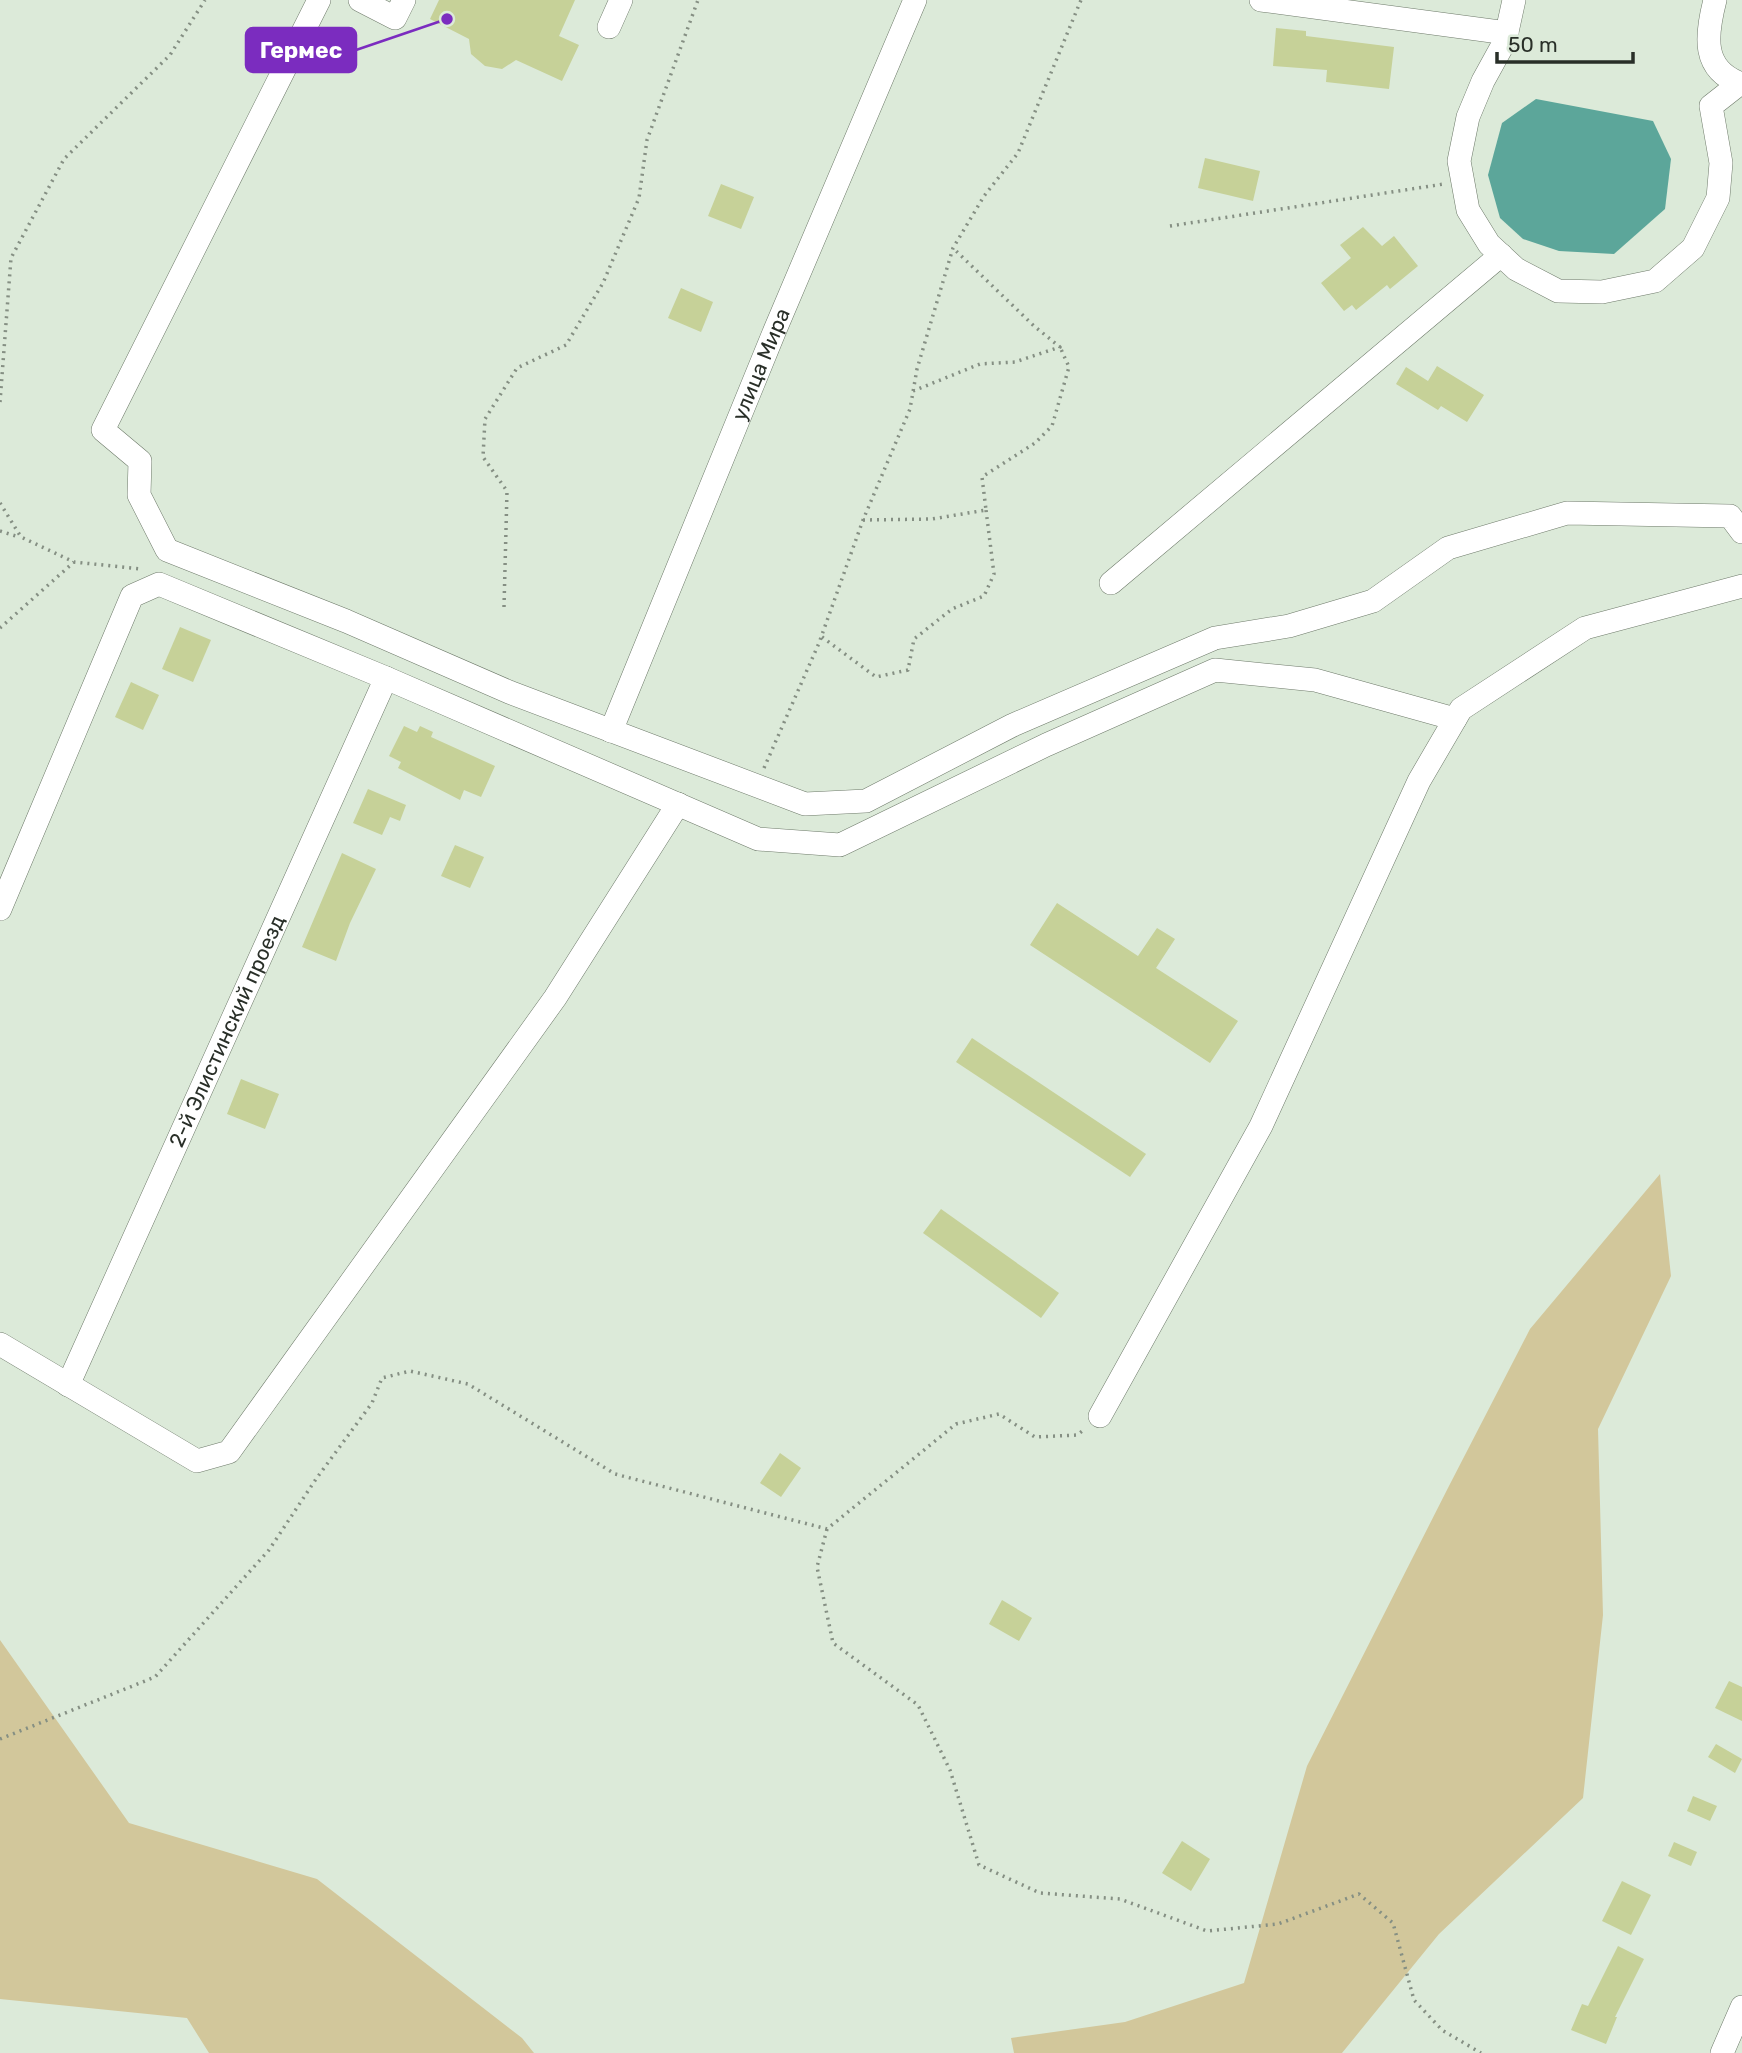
<svg xmlns="http://www.w3.org/2000/svg" width="1742" height="2053" font-family="Rubik,sans-serif">
<style>
.green{fill:#d2c79b}
.water{fill:#5ca69a}
.building{fill:#c6d198}
.lines{fill:none;stroke-linecap:round;stroke-linejoin:round}
.minor-casing{stroke:#6e7a6a;stroke-width:24}
.path{stroke:#858f83;stroke-width:3.5;stroke-dasharray:2 5;stroke-linecap:butt}
.minor{stroke:#fff;stroke-width:23}
.labels{text-anchor:middle;stroke-width:5;stroke-linejoin:round;paint-order:stroke}
.street-label{font-size:21px;fill:#292f28;stroke:#dcead9}
.leader{fill:none;stroke:#7b2cbf;stroke-width:2.5}
.callout-dot{fill:#7b2cbf;stroke:#dcead9;stroke-width:2.5}
.callout{fill:#7b2cbf;stroke:#7b2cbf;stroke-width:2.5}
.callout-label{font-size:23px;text-anchor:middle;font-weight:bold;fill:#fff}
</style>
<rect width="100%" height="100%" fill="#dcead9"/>
<!-- green -->
<g class="green">
<path d="M1660,1174l11,102 -73,153 5,186 -20,183 -144,136 -97,119h-328l-3,-15 114,-16 119,-39 63,-217 143,-282 80,-155z"/>
<path d="M0,1640l129,183 188,56 205,159 12,15h-325l-22,-35 -187,-19z"/>
</g>
<!-- water -->
<path class="water" d="M1536,99l117,22 18,38 -6,50 -51,45 -55,-3 -36,-12 -23,-21 -12,-43 14,-52z"/>
<!-- building -->
<g class="building">
<path d="M439,0h136l-16,36 20,9 -17,36 -46,-21 -14,9 -17,-3 -14,-12 -2,-15 -39,-20z"/>
<path d="M1276,28l30,3v5l88,11 -5,42 -63,-7 1,-12 -54,-4z"/>
<path d="M1205,158l55,13 -7,30 -55,-13z"/>
<path d="M721,184l33,13 -13,32 -33,-13z"/>
<path d="M1363,227l19,19 12,-10 24,30 -28,23 -3,-4 -31,25 -4,-5 -8,6 -23,-28 30,-25 -11,-13z"/>
<path d="M681,288l32,14 -12,30 -33,-14z"/>
<path d="M1437,366l47,29 -17,27 -26,-16 -3,4 -42,-26 10,-17 22,14z"/>
<path d="M180,627l31,13 -18,42 -31,-13z"/>
<path d="M131,682l28,13 -16,35 -28,-13z"/>
<path d="M404,726l13,6 3,-6 13,6 -2,5 64,29 -14,31 -17,-7 -4,10 -62,-32 3,-6 -12,-6z"/>
<path d="M368,789l38,16 -6,16 -10,-4 -8,18 -29,-12z"/>
<path d="M455,845l29,12 -14,31 -29,-12z"/>
<path d="M342,853l34,16 -26,54 -14,38 -34,-14z"/>
<path d="M1057,903l81,53 19,-28 18,11 -19,29 82,53 -28,42 -180,-118z"/>
<path d="M972,1038l174,116 -16,23 -174,-115z"/>
<path d="M241,1079l38,15 -14,35 -38,-15z"/>
<path d="M941,1209l118,84 -18,25 -118,-85z"/>
<path d="M780,1453l21,15 -20,29 -21,-14z"/>
<path d="M1002,1600l30,18 -13,23 -30,-17z"/>
<path d="M1729,1681l13,6v34l-27,-13z"/>
<path d="M1716,1744l26,15 -7,14 -27,-16z"/>
<path d="M1693,1796l24,10 -7,15 -23,-10z"/>
<path d="M1182,1841l28,18 -19,32 -29,-18z"/>
<path d="M1674,1842l23,10 -6,14 -23,-10z"/>
<path d="M1622,1881l29,14 -20,40 -29,-14z"/>
<path d="M1618,1946l26,13 -29,58h2l-11,27 -35,-14 11,-26 6,2z"/>
</g>
<g class="lines">
<defs>
<g id="minor">
<path d="M319,0l-216,430 37,31 -1,34 28,55 179,71 163,71 296,112 61,-3 147,-76 202,-87 74,-12 84,-25 75,-53 119,-35 163,3 12,16"/>
<path d="M360,0l35,18 9,-18"/>
<path d="M1261,0l246,33"/>
<path d="M1514,0l-9,41 -22,40 -15,36 -9,44 9,49 21,34 27,25 42,22 44,1 53,-11 38,-33 25,-50 3,-35 -10,-57 28,-22"/>
<path d="M1715,0c-9,35 -14,70 27,84"/>
<path d="M609,27l12,-27"/>
<path d="M1111,583l390,-328"/>
<path id="s1" d="M611,731l164,-401 140,-330"/>
<path d="M0,909l132,-313 27,-12 227,94 372,161 82,6 206,-100 169,-75 100,10 140,39"/>
<path d="M0,1344l197,117 32,-9 326,-454 123,-194"/>
<path id="s2" d="M68,1385l318,-707"/>
<path d="M1100,1416l161,-290 158,-345 42,-72 124,-81 157,-42"/>
<path d="M1722,2053l20,-46"/>
</g>
</defs>
<!-- minor casing -->
<use href="#minor" class="minor-casing"/>
<!-- path -->
<g class="path">
<path d="M1170,226l274,-42"/>
<path d="M913,391l67,-27 35,-2 45,-15 -26,-21 -81,-78"/>
<path d="M0,402l11,-144 53,-99 106,-104 35,-55"/>
<path d="M0,503l21,34 53,25 67,7"/>
<path d="M863,520l69,-1 54,-9 -4,-33 53,-34 17,-17 17,-59 -9,-20"/>
<path d="M0,531l19,6"/>
<path d="M504,607l3,-116 -24,-34 2,-38 32,-51 49,-23 37,-62 36,-85 8,-58 51,-140"/>
<path d="M0,628l74,-66"/>
<path d="M822,637l54,40 32,-7 6,-31 38,-30 32,-13 10,-22 -8,-64"/>
<path d="M764,768l55,-125 44,-123 47,-111 7,-40 36,-121 31,-52 34,-43 63,-153"/>
<path d="M827,1529l-10,38 16,76 85,62 32,65 29,95 61,28 80,6 87,32 71,-7 81,-30 34,29 21,77 28,30 39,23"/>
<path d="M0,1739l155,-62 114,-127 47,-71 56,-76 10,-25 28,-7 58,13 147,90 212,55 129,-105 43,-10 36,23 42,-2 8,-6"/>
</g>
<!-- minor -->
<use href="#minor" class="minor"/>
</g>
<g class="labels">
<!-- street labels -->
<g class="street-label">
<text dy="7" stroke="none"><textPath href="#s1" startOffset="396">улица Мира</textPath></text>
<text dy="7" stroke="none"><textPath href="#s2" startOffset="388">2-й Элистинский проезд</textPath></text>
</g>
</g>
<!-- callouts -->
<path class="leader" d="M447 19L356 50"/>
<circle class="callout-dot" cx="447" cy="19" r="7"/>
<rect class="callout" x="246" y="28" width="110" height="44" rx="7"/>
<g class="callout-label">
<text x="301" y="58">Гермес</text>
</g>
<!-- scale -->
<path d="M1497 52v10h136v-10" fill="none" stroke="#292f28" stroke-width="3.5"/>
<text x="1508" y="52" font-size="21" fill="#292f28" stroke="#dcead9" stroke-width="5" paint-order="stroke">50 m</text>
</svg>
